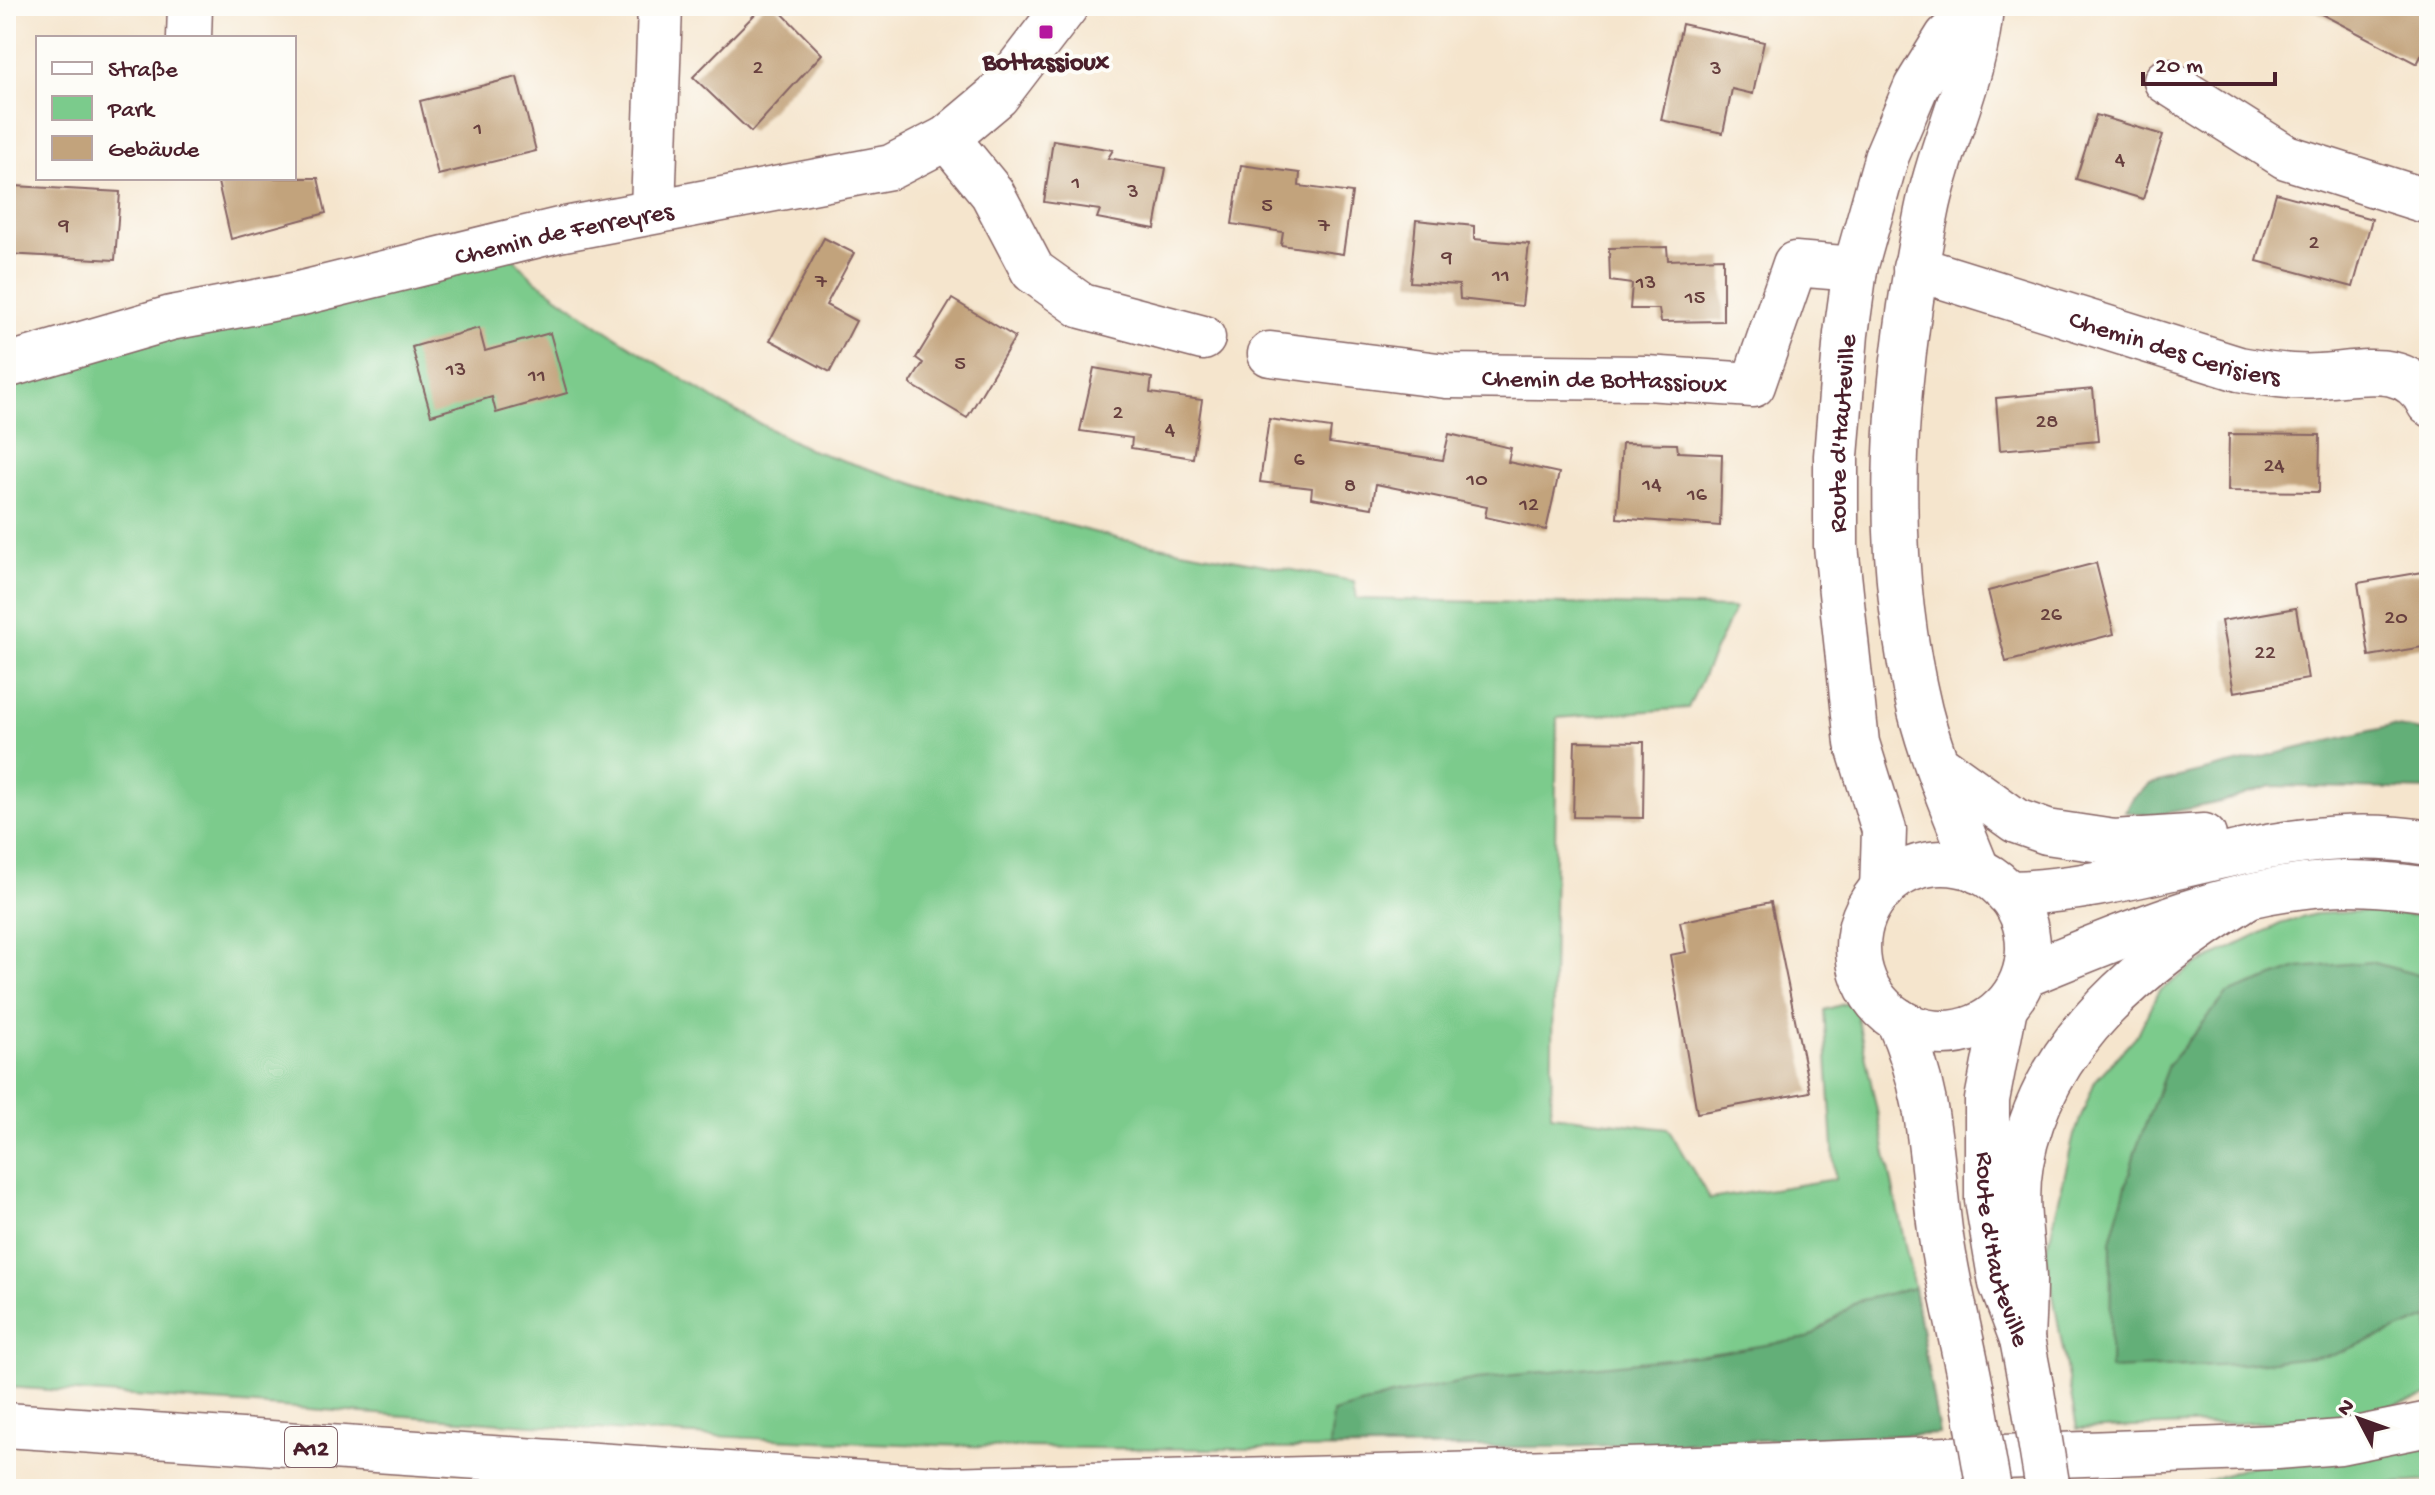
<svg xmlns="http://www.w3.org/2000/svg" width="2435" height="1495" font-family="'Gochi Hand',sans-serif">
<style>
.green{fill:#7bcb8c;stroke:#62755c;stroke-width:2}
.forest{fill:#64af78;stroke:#576752;stroke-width:2}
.building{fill:#c2a37c}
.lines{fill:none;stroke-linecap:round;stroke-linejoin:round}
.minor-casing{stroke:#866464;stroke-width:47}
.secondary-casing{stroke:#866464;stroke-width:47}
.motorway-casing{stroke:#866464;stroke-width:47}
.minor{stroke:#fff;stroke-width:44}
.secondary{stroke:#fff;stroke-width:44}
.motorway{stroke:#fff;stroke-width:44}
.secondary-bridge-casing{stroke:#866464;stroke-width:47;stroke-linecap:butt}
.secondary-bridge{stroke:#fff;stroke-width:44}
.poi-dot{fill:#b5179e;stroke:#fdfcf7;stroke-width:3}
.labels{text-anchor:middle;stroke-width:8;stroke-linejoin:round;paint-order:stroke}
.number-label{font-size:22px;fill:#68403f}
.shield{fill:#fdfcf7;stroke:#806168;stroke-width:2}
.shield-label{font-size:24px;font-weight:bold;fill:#4a1f2b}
.poi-label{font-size:26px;font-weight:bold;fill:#4a1f2b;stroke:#fdfcf7}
.street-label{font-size:26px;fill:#4a1f2b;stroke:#fdfcf7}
</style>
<rect width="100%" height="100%" fill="#fdfcf7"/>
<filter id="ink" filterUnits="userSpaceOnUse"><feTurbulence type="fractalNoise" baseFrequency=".0125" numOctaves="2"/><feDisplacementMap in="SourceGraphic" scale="16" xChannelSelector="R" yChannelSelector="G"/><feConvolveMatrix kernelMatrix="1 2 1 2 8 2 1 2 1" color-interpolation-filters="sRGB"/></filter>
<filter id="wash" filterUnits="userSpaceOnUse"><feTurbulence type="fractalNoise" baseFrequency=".006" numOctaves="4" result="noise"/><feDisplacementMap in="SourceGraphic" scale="32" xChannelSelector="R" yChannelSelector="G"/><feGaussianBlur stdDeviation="1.8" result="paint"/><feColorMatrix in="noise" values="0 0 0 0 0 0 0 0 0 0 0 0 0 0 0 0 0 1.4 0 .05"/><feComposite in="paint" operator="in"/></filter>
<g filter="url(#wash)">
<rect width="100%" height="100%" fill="#f5e5cd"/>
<!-- green -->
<g class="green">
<path d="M501,246l34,34 66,47 119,76 88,46 119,39 193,51 234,42 3,18 378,9 -47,100 -131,10 -6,397 117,14 42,70 125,-20 -11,-169 30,-9 60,287 25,146c-382,13 -765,23 -1147,6 -262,-12 -524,-35 -786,-53v-1021z"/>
<path d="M2371,911l58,6v479l-68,17 -86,9 -198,7 -31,-174 28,-120 21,-54 43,-47 20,-42 38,-27 84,-41 35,-10z"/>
<path d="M2429,1445v36c-75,4 -150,14 -224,1l45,-16z"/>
</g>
<!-- forest -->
<g class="forest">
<path d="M2391,726l38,6v58l-158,-4 -49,16 -66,13 -31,-3 8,-14 17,-14z"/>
<path d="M2371,962l58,16v340l-96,37 -89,9 -134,5 1,-128 24,-89 33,-87 59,-71 71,-26z"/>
<path d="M1914,1288l25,146 -383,13 -226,1 3,-35 58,-17 86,-17 227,-24 104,-17 50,-37z"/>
</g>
<g id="blocks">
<!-- building -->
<g class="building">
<path d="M763,6h12l47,48 -71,78 -58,-55z"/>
<path d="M2306,6h123v34l-12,24z"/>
<path d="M1682,24l82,18 -11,52 -21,-5 -9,44 -62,-13z"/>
<path d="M517,77l19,74 -98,24 -18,-74z"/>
<path d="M2096,115l67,20 -20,64 -67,-20z"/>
<path d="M1053,140l60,10 -5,8 58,10 -11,61 -58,-11 3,-8 -56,-8z"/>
<path d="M1241,165l59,8 -1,13 53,7 -9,61 -62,-9 2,-13 -51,-8z"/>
<path d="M217,178h101l8,35 -95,26z"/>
<path d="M14,186l106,6 -5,68 -108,-6z"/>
<path d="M2276,193l96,26 -19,68 -96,-26z"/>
<path d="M1416,220l58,6v13l55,5 -7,62 -62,-7 -1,-14 -49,-3z"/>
<path d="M824,238l30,15 -28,52 30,16 -26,51 -60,-32z"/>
<path d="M1667,247l1,13 55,-2v63l-62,1 -2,-13h-29l2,-25 -22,-3 -1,-33z"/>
<path d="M952,299l63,38 -48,81 -57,-34 13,-21 -7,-5z"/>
<path d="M479,328l6,23 65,-18 17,60 -71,20 -4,-16 -61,18 -19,-68z"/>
<path d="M1094,368l58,10 -2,15 52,7 -9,58 -62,-10 1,-10 -52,-7z"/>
<path d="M2093,389l5,52 -98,9 -4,-52z"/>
<path d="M1269,419l62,9 -2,15 114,17 6,-26 62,14 -3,14 51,11 -13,57 -61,-13 2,-10 -111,-23 -4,24 -61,-10 1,-10 -52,-6z"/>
<path d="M2229,434l91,1 -1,57 -91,-1z"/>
<path d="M1622,443l55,1 1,8 44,2 -2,72 -103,-8z"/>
<path d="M2096,563l18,71 -108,28 -18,-71z"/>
<path d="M2429,571v75l-60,10 -11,-73z"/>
<path d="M2296,608l12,71 -74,13 -13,-71z"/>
<path d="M1575,741l69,1 -1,76 -70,-1z"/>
<path d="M1771,902l39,190 -113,21 -27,-158 16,-3 -6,-30z"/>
</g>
</g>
</g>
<g filter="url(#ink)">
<use href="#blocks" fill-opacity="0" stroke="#866464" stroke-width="2"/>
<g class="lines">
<defs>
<g id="minor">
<path d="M189,38l1,-32"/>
<path d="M2166,81l120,76 143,45"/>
<path d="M947,138l45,55 41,78 49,35 121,32"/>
<path d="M653,210l7,-204"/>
<path id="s1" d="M1915,268l324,101c27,5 53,9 80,7 41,-2 88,-17 110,28"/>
<path id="s2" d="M1270,354l176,22 200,2 107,7 42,-121 60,5"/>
<path id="s3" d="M6,366l165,-48 127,-24 261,-64 332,-63 56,-29 50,-42 69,-90"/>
</g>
<g id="secondary">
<circle cx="1943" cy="948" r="85"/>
<path d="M1978,871c-21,-52 -44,-106 -58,-160 -40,-166 -27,-335 7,-500 14,-71 49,-132 54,-205"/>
<path id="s4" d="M1882,890l2,-60 -27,-87 -21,-197v-90l10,-122 9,-65 32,-114 29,-68 31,-50 32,-31"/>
<path id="s5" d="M2005,1007l-18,93v100l14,83 21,56 9,47"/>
<path d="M1898,1020c33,74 32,132 42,210 7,52 21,104 31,157"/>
</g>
<g id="motorway">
<path d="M1938,765l78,56 31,11 67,10 90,-6"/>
<path d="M2007,893c147,-2 271,-76 422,-50"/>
<path d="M2025,975c94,-38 197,-84 300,-91 34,-3 70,1 104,6"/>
<path d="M2022,1339c1,-20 2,-41 2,-61 -2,-39 -10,-75 -3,-115 22,-124 126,-203 226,-266"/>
<path d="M6,1425l945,64"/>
<path d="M946,1489l752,-21 579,-21 63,-5 89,-18"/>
</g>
</defs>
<!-- minor casing -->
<use href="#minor" class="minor-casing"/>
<!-- secondary casing -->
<use href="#secondary" class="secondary-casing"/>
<!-- motorway casing -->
<use href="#motorway" class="motorway-casing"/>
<!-- minor -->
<use href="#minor" class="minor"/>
<!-- secondary -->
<use href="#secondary" class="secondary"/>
<!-- motorway -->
<use href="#motorway" class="motorway"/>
<defs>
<g id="secondary-bridge">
<path d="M2031,1386l17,103"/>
<path d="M1971,1387l18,102"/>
</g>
</defs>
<!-- secondary-bridge casing -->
<use href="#secondary-bridge" class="secondary-bridge-casing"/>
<!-- secondary-bridge -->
<use href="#secondary-bridge" class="secondary-bridge"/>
</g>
</g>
<!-- markers -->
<rect class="poi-dot" x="1038" y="24" width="16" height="16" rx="4"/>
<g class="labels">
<!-- number labels -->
<g class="number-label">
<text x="758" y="73">2</text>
<text x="1716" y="74">3</text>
<text x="478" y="134">1</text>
<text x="2120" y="165">4</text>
<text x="1076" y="188">1</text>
<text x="1133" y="197">3</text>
<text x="1267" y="211">5</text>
<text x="64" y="231">9</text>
<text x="1324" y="231">7</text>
<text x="2314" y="248">2</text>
<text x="1447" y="263">9</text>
<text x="1501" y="281">11</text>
<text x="821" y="287">7</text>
<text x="1646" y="288">13</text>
<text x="1695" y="303">15</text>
<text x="960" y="369">5</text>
<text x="456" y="375">13</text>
<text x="537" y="381">11</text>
<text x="1118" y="418">2</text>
<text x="2047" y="427">28</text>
<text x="1170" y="435">4</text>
<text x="1299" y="465">6</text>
<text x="2274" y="471">24</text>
<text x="1477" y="485">10</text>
<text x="1652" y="490">14</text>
<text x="1350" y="491">8</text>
<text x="1697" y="500">16</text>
<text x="1529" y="510">12</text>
<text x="2051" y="620">26</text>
<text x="2396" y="623">20</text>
<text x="2265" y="658">22</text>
</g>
<!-- shield labels -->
<rect class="shield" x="285" y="1427" width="52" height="40" rx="6"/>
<g class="shield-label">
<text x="311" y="1455">A12</text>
</g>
<!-- poi labels -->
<g class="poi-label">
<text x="1046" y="69">Bottassioux</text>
</g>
<!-- street labels -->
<g class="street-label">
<text dy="9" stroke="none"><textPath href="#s3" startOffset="574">Chemin de Ferreyres</textPath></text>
<text dy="9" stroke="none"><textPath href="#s1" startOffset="272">Chemin des Cerisiers</textPath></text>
<text dy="9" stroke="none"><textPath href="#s2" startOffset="336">Chemin de Bottassioux</textPath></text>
<text dy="9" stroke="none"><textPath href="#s4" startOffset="462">Route d'Hauteville</textPath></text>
<text dy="9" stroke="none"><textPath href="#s5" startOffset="246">Route d'Hauteville</textPath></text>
</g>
</g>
<!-- margin -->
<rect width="2435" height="1495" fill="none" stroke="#fdfcf7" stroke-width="32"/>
<!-- legend -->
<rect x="36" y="36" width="260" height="144" fill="#fdfcf7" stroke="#b5a4a5" stroke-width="2"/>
<rect x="52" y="62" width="40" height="12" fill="#ffffff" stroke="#b5a4a5" stroke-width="2"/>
<text x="108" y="76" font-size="24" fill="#4a1f2b">Straße</text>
<rect x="52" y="96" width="40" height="24" fill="#7bcb8c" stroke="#b5a4a5" stroke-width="2"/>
<text x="108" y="116" font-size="24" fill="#4a1f2b">Park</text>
<rect x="52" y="136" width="40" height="24" fill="#c2a37c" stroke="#b5a4a5" stroke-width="2"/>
<text x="108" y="156" font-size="24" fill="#4a1f2b">Gebäude</text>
<!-- north arrow -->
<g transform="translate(2359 1419) rotate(311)" stroke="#fdfcf7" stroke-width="6" paint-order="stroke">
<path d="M0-6L14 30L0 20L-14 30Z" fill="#4a1f2b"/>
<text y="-12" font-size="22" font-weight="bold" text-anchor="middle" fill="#4a1f2b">N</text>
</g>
<!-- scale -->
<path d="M2143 72v12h132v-12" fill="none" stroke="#4a1f2b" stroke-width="4"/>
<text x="2155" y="72" font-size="24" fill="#4a1f2b" stroke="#fdfcf7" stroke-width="6" paint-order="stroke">20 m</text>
</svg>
